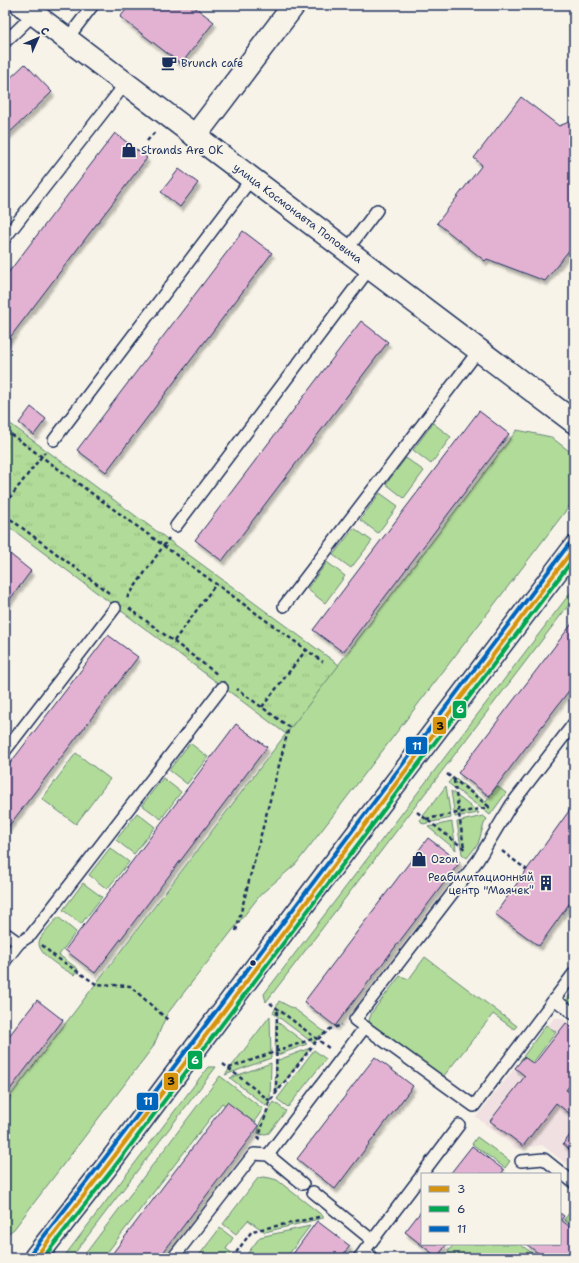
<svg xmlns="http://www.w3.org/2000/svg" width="579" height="1263" font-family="'Shantell Sans',sans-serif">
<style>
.built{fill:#f1e0e1}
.grass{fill:#b1db98;stroke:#66857b}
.park{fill:url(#park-tufts);stroke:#66857b}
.building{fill:#e3b2d2;stroke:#1b2f5e;filter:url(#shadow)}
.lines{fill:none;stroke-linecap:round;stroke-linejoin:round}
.service-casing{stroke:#1b2f5e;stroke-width:14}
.tertiary-casing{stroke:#1b2f5e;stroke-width:25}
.primary-casing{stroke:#1b2f5e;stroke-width:25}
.path{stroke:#1b2f5e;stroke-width:2.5;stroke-dasharray:4 3;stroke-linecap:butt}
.service{stroke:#f7f3e8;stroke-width:11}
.tertiary{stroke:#f7f3e8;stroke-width:22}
.primary{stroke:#f7f3e8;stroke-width:22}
.bus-1-casing{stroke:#f7f3e8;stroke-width:7}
.bus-2-casing{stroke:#f7f3e8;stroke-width:7}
.bus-3-casing{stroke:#f7f3e8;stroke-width:7}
.bus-1{stroke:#d6940e;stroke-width:4}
.bus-2{stroke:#00a651;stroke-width:4}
.bus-3{stroke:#0065bd;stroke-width:4}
.bus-dot{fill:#1b2f5e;stroke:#f7f3e8;stroke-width:1.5}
.labels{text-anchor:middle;stroke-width:3.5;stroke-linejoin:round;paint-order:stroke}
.poi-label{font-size:11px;fill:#1b2f5e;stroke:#f7f3e8;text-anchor:start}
.street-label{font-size:11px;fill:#1b2f5e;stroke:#f7f3e8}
.line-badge{stroke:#f7f3e8;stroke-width:1.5}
.badge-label{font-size:11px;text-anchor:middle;font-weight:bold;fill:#fff}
.pale-badge-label{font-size:11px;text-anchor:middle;font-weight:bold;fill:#111}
</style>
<defs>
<pattern id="park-tufts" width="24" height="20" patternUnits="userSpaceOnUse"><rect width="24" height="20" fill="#b1db98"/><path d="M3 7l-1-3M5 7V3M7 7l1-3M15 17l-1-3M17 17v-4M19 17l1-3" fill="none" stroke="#98bc85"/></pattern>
<filter id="shadow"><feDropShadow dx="2.5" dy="4.5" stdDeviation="1" flood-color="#0004"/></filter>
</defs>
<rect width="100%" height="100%" fill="#f7f3e8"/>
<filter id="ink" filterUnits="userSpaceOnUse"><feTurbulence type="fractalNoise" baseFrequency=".025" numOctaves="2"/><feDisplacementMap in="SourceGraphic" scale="8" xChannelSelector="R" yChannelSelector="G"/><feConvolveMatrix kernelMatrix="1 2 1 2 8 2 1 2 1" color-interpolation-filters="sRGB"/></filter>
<g filter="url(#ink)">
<!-- built -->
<path class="built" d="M554,1018h8l12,10v142l-32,-25 -25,4 -41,-32z"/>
<!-- grass -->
<g class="grass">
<path d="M433,423l18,14 -20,27 -18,-14z"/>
<path d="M517,430l34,7 22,17 1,46 -278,364 -35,30 -94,120 -14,33 -139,182 -9,7v-133z"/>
<path d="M406,458l18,13 -20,27 -18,-14z"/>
<path d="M380,493l18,13 -20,27 -18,-13z"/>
<path d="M354,528l18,13 -21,27 -18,-13z"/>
<path d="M327,562l18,14 -20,27 -18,-14z"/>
<path d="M574,588v10l-308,404 -2,-8z"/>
<path d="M190,743l18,14 -21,27 -18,-14z"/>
<path d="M76,753l34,26 -34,45 -34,-25z"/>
<path d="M453,777l33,25 11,-16 9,7 -16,22 -42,-32z"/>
<path d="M163,778l18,14 -20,27 -19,-14z"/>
<path d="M446,786l5,32 -28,6 -3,-4z"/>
<path d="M451,791l28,22 -24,4z"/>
<path d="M137,813l18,14 -21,27 -18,-14z"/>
<path d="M483,816l4,3 -3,5 -6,20 -11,14 -5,-4 -5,-32z"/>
<path d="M452,822v1l4,27 -28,-23z"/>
<path d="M110,848l19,14 -22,27 -18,-14z"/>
<path d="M83,883l19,14 -21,27 -18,-14z"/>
<path d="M58,917l18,15 -17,23 19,14 -4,6c-10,-6 -41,-22 -34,-36 4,-7 12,-15 18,-22z"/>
<path d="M425,957l92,69 -3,3 -21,-15 -50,63 -16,-13 -3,5 -53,-43 -2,-6 3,-8 28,-36 9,3z"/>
<path d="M574,990v21l-9,-9z"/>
<path d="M279,1001l17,9 30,23 -7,3 -6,7 -40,-30z"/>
<path d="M270,1016l1,42 -46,17z"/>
<path d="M276,1021l31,23 -32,12z"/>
<path d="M546,1025l10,7 -27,36 -9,-7z"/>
<path d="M310,1048l-35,46 1,-33z"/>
<path d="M314,1050l12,9 -38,48 -11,-8z"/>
<path d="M271,1063l-1,37 -4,6 -36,-28z"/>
<path d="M208,1067h8l-145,191h-8z"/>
<path d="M220,1076l43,33 -7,10 -1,9 -33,-25 -119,155h-21z"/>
<path d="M274,1102l12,9 -17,22 -8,2 -3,-2 2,-11z"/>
<path d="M477,1137l33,24 -5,7 -33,-24z"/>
<path d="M263,1177l7,1 7,2 46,36v2l-58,14 -17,-12 -12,14 -13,-10 35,-46z"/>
<path d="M572,1209l2,2v17l-10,-8z"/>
<path d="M310,1226l-24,32h-42l16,-21z"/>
<path d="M220,1228l13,10 -7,11 6,4 -3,5h-32z"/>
<path d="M454,1244h66l18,14h-95z"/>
</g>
<!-- park -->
<path class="park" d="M5,420l334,245 -53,69 -281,-210z"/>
<!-- building -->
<g class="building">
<path d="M130,5h62l22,17 -33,42 -61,-47z"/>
<path d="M25,64l27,28 -47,45v-54z"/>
<path d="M521,97l38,29 15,-6v124l-29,37 -58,-22 -2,2 -48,-38 45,-58 -8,-7z"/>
<path d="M115,133l32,25 -142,186v-67z"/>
<path d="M179,169l19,14 -18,24 -19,-15z"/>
<path d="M243,231l29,22 -166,219 -29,-22z"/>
<path d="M361,321l27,21 -166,219 -27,-21z"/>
<path d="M31,407l15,12 -12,16 -15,-12z"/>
<path d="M479,411l30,23 -166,218 -30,-22z"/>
<path d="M5,550l26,21 -26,35z"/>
<path d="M574,621v63l-85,112 -31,-23z"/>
<path d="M108,635l30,22 -133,174v-61z"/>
<path d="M236,724l31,23 -172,226 -30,-23z"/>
<path d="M574,804v93l-35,49 -44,-32z"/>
<path d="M428,838l32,24 -125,164 -31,-24z"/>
<path d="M37,1000l26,20 -58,76v-55z"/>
<path d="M566,1023l8,7v50l-8,10 8,5v22l-18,-14 -33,43 -33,-25 35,-45 -10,-8 9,-11 10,7z"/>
<path d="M375,1057l38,29 -78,103 -38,-30z"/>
<path d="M227,1102l32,24 -100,132h-50z"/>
<path d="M574,1130v23l-11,-9z"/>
<path d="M472,1146l32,24 -3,4h-51z"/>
<path d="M422,1210v34h25l-10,13 -32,-25z"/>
<path d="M560,1213l4,3 -3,4 13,10v28h-29l-19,-14h34z"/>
<path d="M317,1221l33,25 -10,12h-50z"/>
</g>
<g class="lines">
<defs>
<g id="service">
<path d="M67,39l26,-34"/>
<path d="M5,42l29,-28"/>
<path d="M5,238l121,-155"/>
<path d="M347,250l30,-40"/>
<path d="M54,440l198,-262"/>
<path d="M176,526l194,-258"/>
<path d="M284,606l195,-256"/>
<path d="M574,723l-63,82 -33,55 -123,160 119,86 100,-133"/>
<path d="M5,751l110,-143"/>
<path d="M5,933l14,10"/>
<path d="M5,961l14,-18 12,-8 191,-247"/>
<path d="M554,999l20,15"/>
<path d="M268,1155l97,-128"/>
<path d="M521,1161l23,-2 30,24"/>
<path d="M422,1174l37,-49"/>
<path d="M313,1192l59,48"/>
<path d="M365,1250l7,8"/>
<path d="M173,1258l81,-104 14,1 35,29"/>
<path d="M359,1258l63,-83"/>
</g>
<g id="tertiary">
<path d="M22,5l552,417"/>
<path d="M195,136l99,-131"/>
</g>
<path id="primary" d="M35,1258l72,-92 193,-257 274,-361"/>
</defs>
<!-- service casing -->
<use href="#service" class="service-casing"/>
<!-- tertiary casing -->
<use href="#tertiary" class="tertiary-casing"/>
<!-- primary casing -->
<use href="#primary" class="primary-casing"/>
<!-- path -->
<g class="path">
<path d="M147,141l8,-9"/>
<path d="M5,430l318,232"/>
<path d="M5,504l40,-52"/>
<path d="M5,515l104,78"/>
<path d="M127,598l42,-60"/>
<path d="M129,608l88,66"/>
<path d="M174,641l42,-57"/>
<path d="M262,707l44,-57"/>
<path d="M447,774l44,34"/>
<path d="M454,780l10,68"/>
<path d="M417,812l49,38"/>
<path d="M426,819l64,-12"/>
<path d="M502,851l25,19"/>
<path d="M236,931l53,-204 -52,-38"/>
<path d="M42,945l11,10 43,29 34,2 38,34"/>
<path d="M270,1003l60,46"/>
<path d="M223,1064l47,37"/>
<path d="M229,1068l86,-30"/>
<path d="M276,1092l1,-83"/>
<path d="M258,1140l12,-39 47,-61 13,-11 12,-4"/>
<path d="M232,1258l20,-27 67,-14"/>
</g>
<!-- service -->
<use href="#service" class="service"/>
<!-- tertiary -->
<use href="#tertiary" class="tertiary"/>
<!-- primary -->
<use href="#primary" class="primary"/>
<defs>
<path id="bus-1" d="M35,1258l72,-92 467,-618"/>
<path id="bus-2" d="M43,1258l69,-88 462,-612"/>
<path id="bus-3" d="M30,1254l72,-92 467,-618"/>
</defs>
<!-- bus-1 casing -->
<use href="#bus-1" class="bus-1-casing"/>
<!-- bus-2 casing -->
<use href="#bus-2" class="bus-2-casing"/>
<!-- bus-3 casing -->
<use href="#bus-3" class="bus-3-casing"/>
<!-- bus-1 -->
<use href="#bus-1" class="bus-1"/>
<!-- bus-2 -->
<use href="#bus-2" class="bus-2"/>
<!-- bus-3 -->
<use href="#bus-3" class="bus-3"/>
</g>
</g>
<!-- icons -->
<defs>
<symbol id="cafe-bare" viewBox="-9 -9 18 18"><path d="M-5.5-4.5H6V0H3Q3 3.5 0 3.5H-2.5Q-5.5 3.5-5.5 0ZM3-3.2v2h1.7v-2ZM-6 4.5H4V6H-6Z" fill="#1b2f5e" stroke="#f7f3e8" stroke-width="2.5" paint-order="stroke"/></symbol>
<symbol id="shop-bare" viewBox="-9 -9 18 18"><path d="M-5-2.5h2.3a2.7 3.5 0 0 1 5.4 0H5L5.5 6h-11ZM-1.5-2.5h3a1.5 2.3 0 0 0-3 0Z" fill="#1b2f5e" stroke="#f7f3e8" stroke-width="2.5" paint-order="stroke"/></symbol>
<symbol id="building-bare" viewBox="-9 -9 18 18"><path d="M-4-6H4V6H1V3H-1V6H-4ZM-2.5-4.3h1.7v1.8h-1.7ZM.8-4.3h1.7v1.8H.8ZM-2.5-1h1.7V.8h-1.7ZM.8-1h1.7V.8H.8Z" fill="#1b2f5e" stroke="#f7f3e8" stroke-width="2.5" paint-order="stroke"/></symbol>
</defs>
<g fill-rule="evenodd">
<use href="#cafe-bare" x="158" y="52" width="22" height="22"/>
<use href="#shop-bare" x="118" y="139" width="22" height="22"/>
<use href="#shop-bare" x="408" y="848" width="22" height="22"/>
<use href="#building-bare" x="535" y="872" width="22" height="22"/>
</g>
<!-- markers -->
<circle class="bus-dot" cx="253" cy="963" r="3.5"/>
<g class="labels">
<!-- poi labels -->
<g class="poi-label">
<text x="181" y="67">Brunch cafe</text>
<text x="141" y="154">Strands Are OK</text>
<text x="431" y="863">Ozon</text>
<text x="534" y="881" text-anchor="end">Реабилитационный<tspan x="534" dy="13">центр "Маячек"</tspan></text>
</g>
<!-- street labels -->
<g class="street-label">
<text transform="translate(298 213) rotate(37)" y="4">улица Космонавта Поповича</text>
</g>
</g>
<g class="line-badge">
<rect x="452" y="700" width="15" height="19" rx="4" fill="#00a651"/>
<rect x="432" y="716" width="15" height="19" rx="4" fill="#d6940e"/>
<rect x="405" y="736" width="23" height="19" rx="4" fill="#0065bd"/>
<rect x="187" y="1050" width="16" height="20" rx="4" fill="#00a651"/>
<rect x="163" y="1072" width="16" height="19" rx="4" fill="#d6940e"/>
<rect x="136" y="1092" width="23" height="19" rx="4" fill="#0065bd"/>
</g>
<g class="badge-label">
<text x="460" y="713">6</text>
<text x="417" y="750">11</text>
<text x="195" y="1064">6</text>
<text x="148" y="1105">11</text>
</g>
<g class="pale-badge-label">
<text x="440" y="730">3</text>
<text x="171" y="1085">3</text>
</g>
<!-- margin -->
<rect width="579" height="1263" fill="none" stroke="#f7f3e8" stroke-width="20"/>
<rect x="10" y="10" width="559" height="1243" fill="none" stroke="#1b2f5e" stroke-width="1.5" filter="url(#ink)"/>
<!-- legend -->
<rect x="421" y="1173" width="140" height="72" fill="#f7f3e8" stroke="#9fa5b1"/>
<rect x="429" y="1186" width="20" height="6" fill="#d6940e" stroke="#9fa5b1"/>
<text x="457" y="1193" font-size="12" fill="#1b2f5e">3</text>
<rect x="429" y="1206" width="20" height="6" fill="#00a651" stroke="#9fa5b1"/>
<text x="457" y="1213" font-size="12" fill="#1b2f5e">6</text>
<rect x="429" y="1226" width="20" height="6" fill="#0065bd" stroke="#9fa5b1"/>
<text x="457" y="1233" font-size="12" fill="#1b2f5e">11</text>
<!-- north arrow -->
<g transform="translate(38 38) rotate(45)" stroke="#f7f3e8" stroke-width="3" paint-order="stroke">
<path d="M0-3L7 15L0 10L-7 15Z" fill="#1b2f5e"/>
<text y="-6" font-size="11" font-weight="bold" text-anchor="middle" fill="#1b2f5e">С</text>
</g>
</svg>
